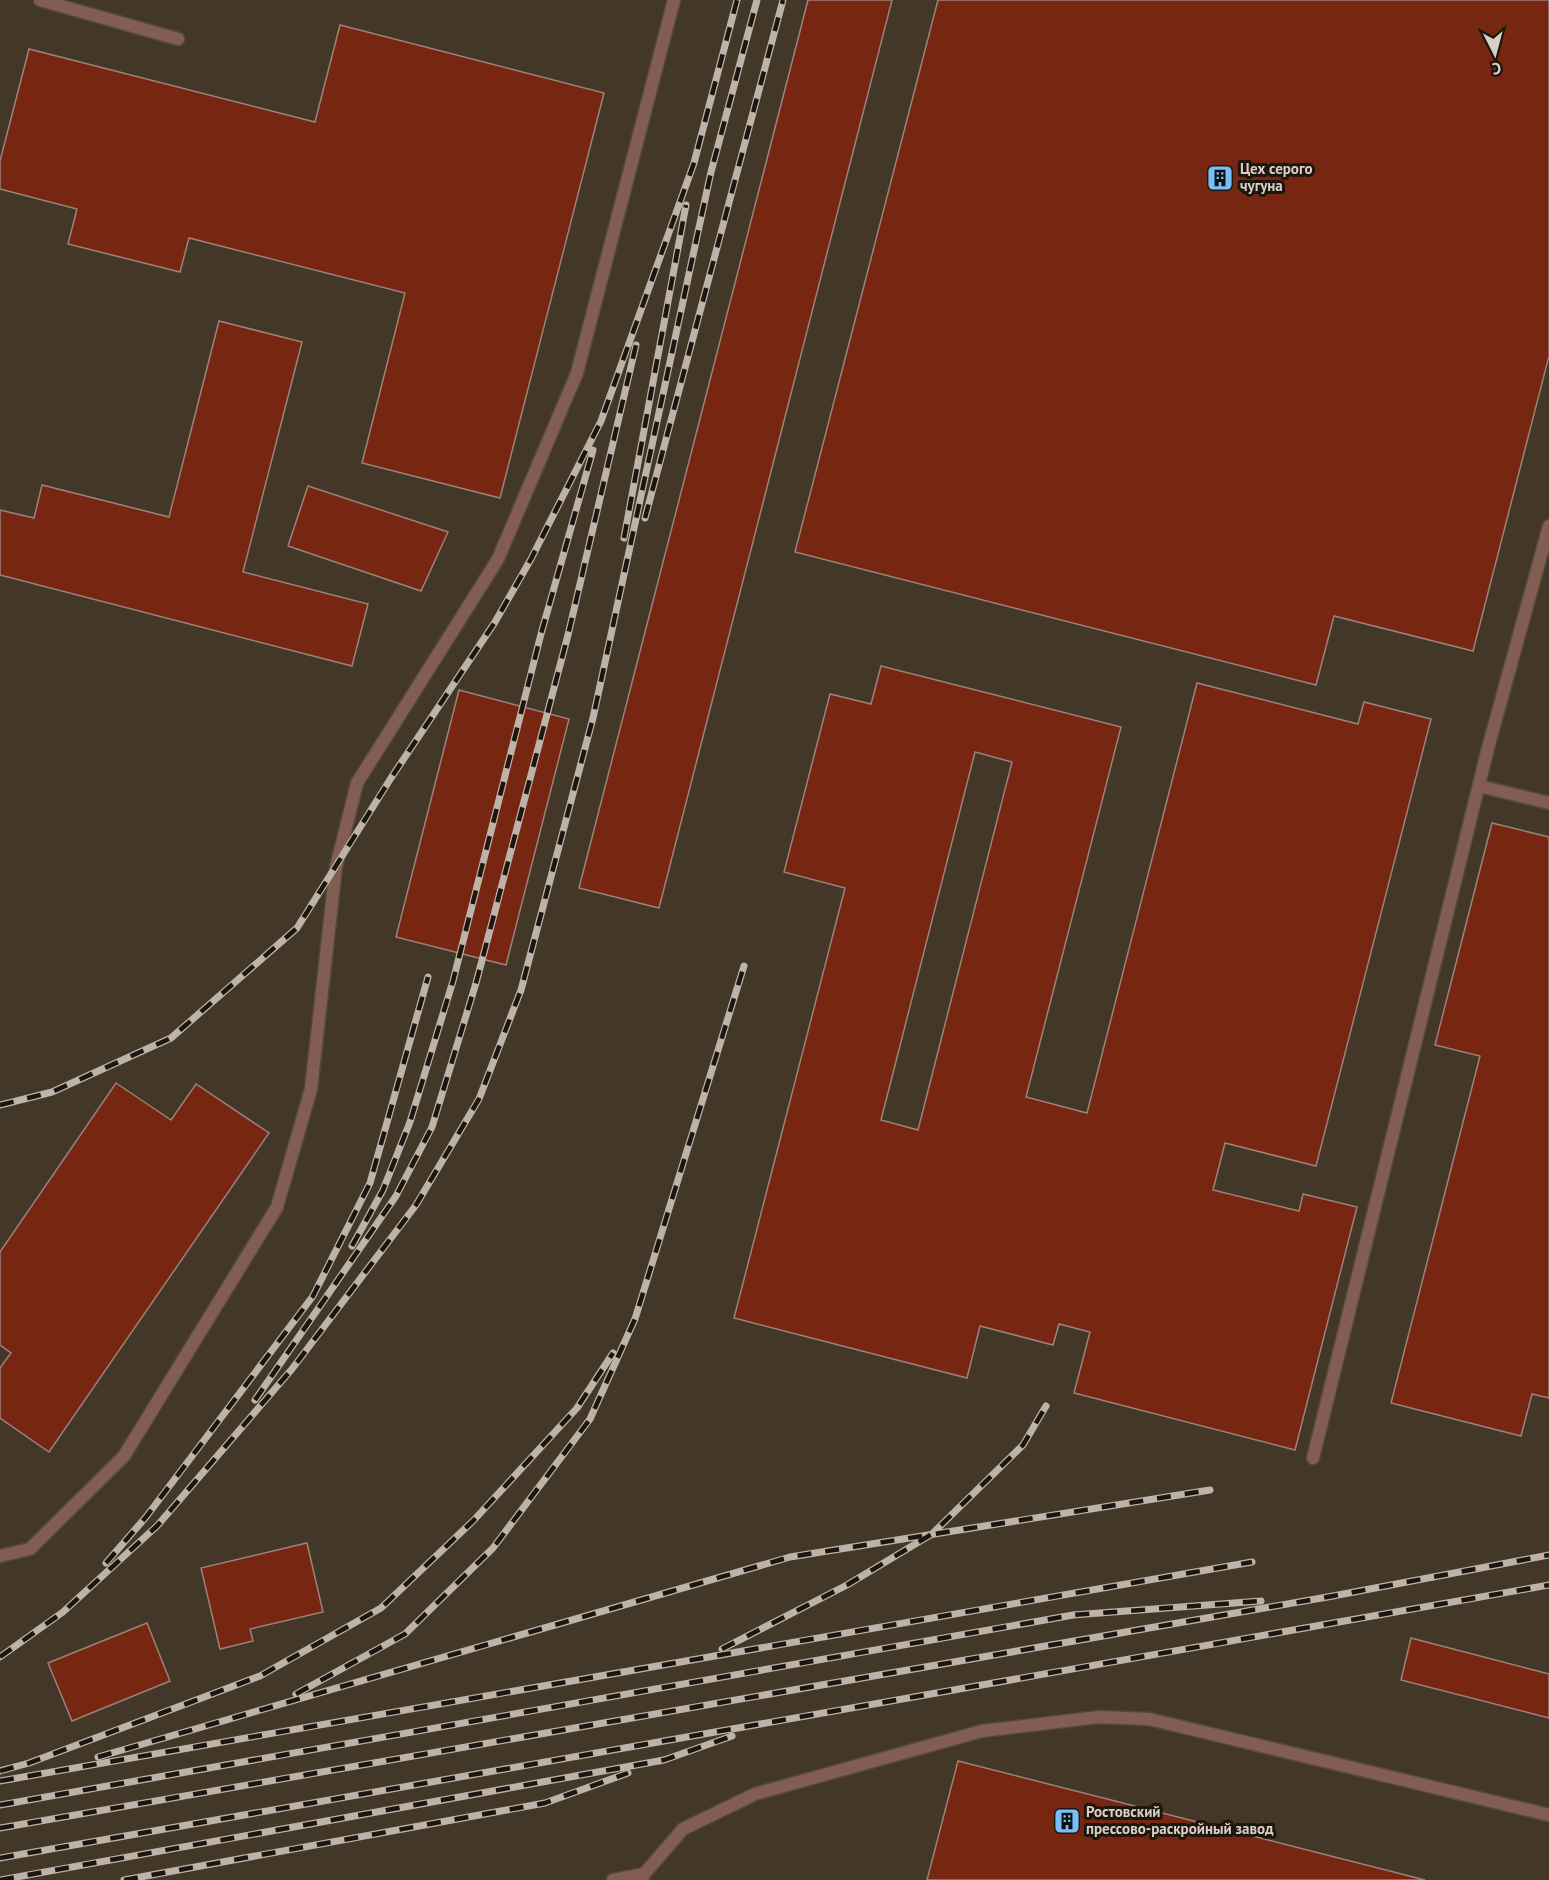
<svg xmlns="http://www.w3.org/2000/svg" width="1549" height="1880" font-family="'PT Sans',sans-serif">
<style>
.industrial{fill:#433828}
.building{fill:#772612;stroke:#9c827b;stroke-width:1.5;fill-rule:evenodd}
.lines{fill:none;stroke-linecap:round;stroke-linejoin:round}
.lane-casing{stroke:#57493a;stroke-width:15}
.lane{stroke:#825d51;stroke-width:12}
.rail-casing{stroke:#beb3a8;stroke-width:7}
.rail{stroke:#1c160f;stroke-width:4.5;stroke-dasharray:14;stroke-linecap:butt}
.labels{text-anchor:middle;stroke-width:6;stroke-linejoin:round;paint-order:stroke}
.poi-label{font-size:15px;font-weight:bold;fill:#d9cfc5;stroke:#1c160f;text-anchor:start}
</style>
<rect width="100%" height="100%" fill="#3a2c1c"/>
<!-- industrial -->
<rect class="industrial" x="0" y="0" width="1549" height="1880"/>
<!-- building -->
<g class="building">
<path d="M808,0h84l-233,908 -80,-20z"/>
<path d="M938,0h611v356l-76,295 -139,-35 -18,69 -521,-133z"/>
<path d="M340,25l264,68 -104,405 -138,-35 43,-170 -216,-55 -9,34 -112,-28 9,-35 -77,-20v-28l29,-112 286,73z"/>
<path d="M219,321l83,21 -59,230 125,32 -16,62 -352,-91v-65l34,8 8,-33 127,32z"/>
<path d="M308,486l140,46 -27,59 -133,-45z"/>
<path d="M881,666l240,61 -95,370 61,16 110,-430 161,41 6,-22 67,17 -115,447 -91,-23 -12,47 86,21 4,-17 54,13 -62,243 -221,-57 16,-61 -31,-8 -6,21 -73,-19 -13,52 -233,-60 111,-430 -61,-16 46,-178 41,10zM975,752l37,10 -94,368 -37,-10z"/>
<path d="M459,690l110,29 -63,246 -110,-28z"/>
<path d="M1492,823l57,14v561l-17,-4 -11,42 -130,-33 89,-347 -45,-11z"/>
<path d="M116,1083l55,37 25,-36 73,49 -220,319 -49,-34v-50l11,-15 -11,-8v-93z"/>
<path d="M307,1543l16,69 -73,17 3,12 -33,8 -19,-81z"/>
<path d="M147,1623l23,58 -98,40 -24,-58z"/>
<path d="M1411,1638l138,36v44l-148,-38z"/>
<path d="M958,1761l467,119h-498z"/>
</g>
<g class="lines">
<defs>
<g id="lane">
<path d="M40,0l138,39"/>
<path d="M1479,786l70,17"/>
<path d="M1313,1458l175,-710 61,-222"/>
<path d="M0,1556l30,-7 94,-93 153,-249 34,-118 25,-222 21,-84 141,-224 79,-186 97,-373"/>
<path d="M613,1880l31,-6"/>
<path d="M642,1880l2,-6 39,-45 72,-35 227,-63 117,-14 50,2 400,96"/>
</g>
</defs>
<!-- lane casing -->
<use href="#lane" class="lane-casing"/>
<!-- lane -->
<use href="#lane" class="lane"/>
<defs>
<g id="rail">
<path d="M645,518l138,-518"/>
<path d="M624,538l62,-333"/>
<path d="M0,1105l52,-13 119,-54 126,-110 94,-150 104,-156 36,-63 70,-138 93,-258 43,-163"/>
<path d="M352,1246l31,-56 27,-68 43,-141 88,-347 52,-184"/>
<path d="M255,1400l141,-204 36,-69 44,-144 92,-348 68,-290"/>
<path d="M106,1563l40,-46 167,-221 57,-113 58,-206"/>
<path d="M722,1649l125,-64 85,-51 91,-89 23,-39"/>
<path d="M0,1657l63,-45 94,-86 135,-157 124,-164 63,-106 42,-109 72,-272 118,-546 46,-172"/>
<path d="M296,1694l109,-60 88,-86 97,-129 45,-100 109,-353"/>
<path d="M98,1757l692,-200 420,-67"/>
<path d="M0,1771l29,-8 231,-87 121,-68 92,-87 104,-113 36,-55"/>
<path d="M0,1781l1252,-219"/>
<path d="M0,1805l1073,-190 188,-14"/>
<path d="M0,1828l1333,-232 216,-41"/>
<path d="M0,1858l1549,-273"/>
<path d="M0,1880l664,-120 68,-24"/>
<path d="M124,1880l421,-77 83,-30"/>
</g>
</defs>
<!-- rail casing -->
<use href="#rail" class="rail-casing"/>
<!-- rail -->
<use href="#rail" class="rail"/>
</g>
<!-- icons -->
<defs>
<symbol id="building-square" viewBox="-11 -11 22 22"><rect x="-9" y="-9" width="18" height="18" rx="4" fill="#77bff7" stroke="#1c160f"/><path d="M-4-6H4V6H1V3H-1V6H-4ZM-2.5-4.3h1.7v1.8h-1.7ZM.8-4.3h1.7v1.8H.8ZM-2.5-1h1.7V.8h-1.7ZM.8-1h1.7V.8H.8Z" fill="#111"/></symbol>
</defs>
<g fill-rule="evenodd">
<use href="#building-square" x="1205" y="163" width="30" height="30"/>
<use href="#building-square" x="1052" y="1806" width="30" height="30"/>
</g>
<g class="labels">
<!-- poi labels -->
<g class="poi-label">
<text x="1240" y="174">Цех серого<tspan x="1240" dy="17">чугуна</tspan></text>
<text x="1086" y="1817">Ростовский<tspan x="1086" dy="17">прессово-раскройный завод</tspan></text>
</g>
</g>
<!-- north arrow -->
<g transform="translate(1495 54) rotate(174)" stroke="#1c160f" stroke-width="4.5" paint-order="stroke">
<path d="M0-4.5L10 22L0 15L-10 22Z" fill="#d9cfc5"/>
<text y="-9" font-size="16" font-weight="bold" text-anchor="middle" fill="#d9cfc5">С</text>
</g>
</svg>
